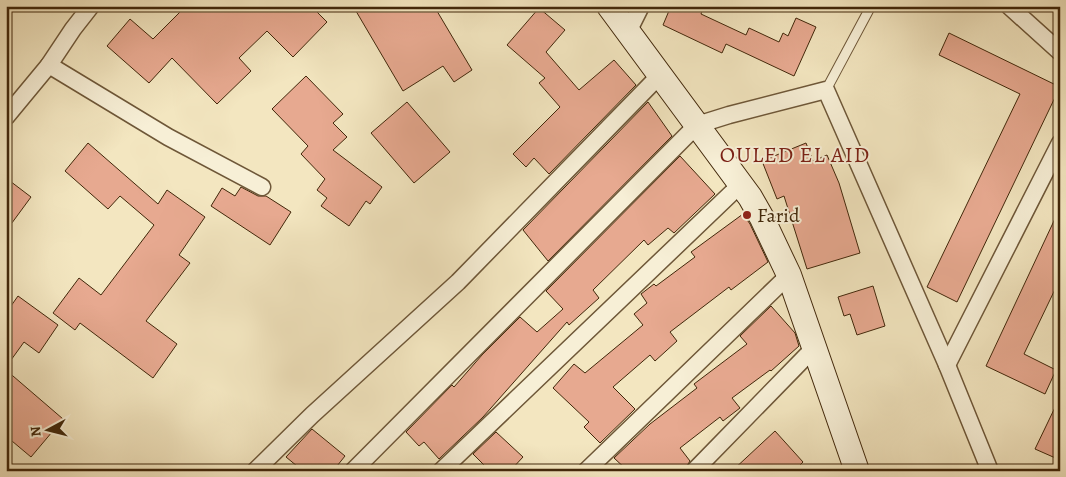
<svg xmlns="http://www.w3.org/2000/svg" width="1066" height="477" font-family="Alegreya,serif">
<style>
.building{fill:#e7a990;stroke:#41270a}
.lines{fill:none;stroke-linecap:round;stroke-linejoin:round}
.lane-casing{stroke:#6e5738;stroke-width:11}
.street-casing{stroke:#6e5738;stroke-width:19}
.secondary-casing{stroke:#41270a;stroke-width:26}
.lane{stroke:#f7efd6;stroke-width:9}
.street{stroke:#f7efd6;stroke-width:16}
.secondary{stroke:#f7efd6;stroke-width:24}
.poi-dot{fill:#8f2418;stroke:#f7efd6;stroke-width:2}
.labels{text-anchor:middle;stroke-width:4;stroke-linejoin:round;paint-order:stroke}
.poi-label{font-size:20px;fill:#41270a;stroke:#f7efd6;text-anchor:start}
.quarter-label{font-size:22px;letter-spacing:1px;fill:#7a1f14;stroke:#f7efd6}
</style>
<rect width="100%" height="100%" fill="#f3e6c0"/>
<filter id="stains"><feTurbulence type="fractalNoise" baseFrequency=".004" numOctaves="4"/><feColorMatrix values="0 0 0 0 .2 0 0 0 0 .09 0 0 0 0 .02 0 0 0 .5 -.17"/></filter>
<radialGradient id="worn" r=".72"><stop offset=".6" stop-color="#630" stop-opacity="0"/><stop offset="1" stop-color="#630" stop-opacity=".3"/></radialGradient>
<!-- building -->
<g class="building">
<path d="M186,6h125l16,16 -34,35 -26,-26 -28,27 12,13 -34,33 -45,-46 -23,25 -42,-37 23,-27 23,20z"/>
<path d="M353,6h81l38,64 -18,12 -11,-16 -40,25z"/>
<path d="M671,6h33l-3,8 45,21 3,-7 30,14 4,-9 5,3 8,-18 20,9 -22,49 -68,-32 -4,9 -59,-28z"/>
<path d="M539,8l26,22 -19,22 33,38 35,-30 22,25 -87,89 -15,-16 -8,9 -13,-13 47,-47 -21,-24 6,-5 -38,-33z"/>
<path d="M949,33l111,54 -103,215 -30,-15 93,-193 -81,-39z"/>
<path d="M306,76l37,38 -10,9 14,14 -14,13 49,37 -12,17 -4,-3 -17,25 -28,-20 6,-8 -10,-8 8,-11 -24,-25 7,-8 -36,-37z"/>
<path d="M407,102l43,50 -36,31 -43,-50z"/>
<path d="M648,102l24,34 -124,125 -25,-31z"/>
<path d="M88,143l70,61 9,-14 38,27 -26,38 11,8 -44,58 31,23 -24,34 -73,-55 -5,7 -22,-17 26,-35 22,17 53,-70 -34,-29 -12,13 -43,-38z"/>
<path d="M806,143l7,18 14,-6 12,28 21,70 -53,16 -23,-73 -7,3 -15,-38z"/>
<path d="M680,156l35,38 -41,39 -6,-5 -20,17 -4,-5 -51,50 6,8 -30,27 -2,-3 -84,95 -44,42 -15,-17 -5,4 -13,-14 46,-47 2,2 28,-32 38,-38 17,15 26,-23 -17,-18z"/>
<path d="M6,178l25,19 -25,34z"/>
<path d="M241,187l17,9h8l25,16 -21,33 -59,-39 11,-18 13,8z"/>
<path d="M1060,208v71l-36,75 32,16 -11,24 -59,-28z"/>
<path d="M743,214l7,10 18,38 -37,28 -2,-3 -59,45 7,9 -22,20 -5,-6 -37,32 22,22 -35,34 -16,-16 5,-5 -36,-34 21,-24 11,9 58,-48 -9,-11 13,-11 -6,-9 13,-10 2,2 39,-29 -4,-5z"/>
<path d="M873,286l12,40 -28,9 -7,-21 -6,2 -6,-19z"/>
<path d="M18,296l40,29 -19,28 -15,-11 -18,25v-54z"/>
<path d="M771,306l24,27 4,13 -28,25 -1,-1 -38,28 8,10 -17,13 -3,-4 -40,31 10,13 -6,10h-56l-14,-13 36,-34 47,-36 -3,-4 53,-40 -7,-8z"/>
<path d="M6,370l57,49 -32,38 -25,-21z"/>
<path d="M1060,397v63l-25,-11z"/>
<path d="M312,429l33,27 -12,15h-30l-17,-14z"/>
<path d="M775,431l28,31 -9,9h-62z"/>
<path d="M496,432l27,25 -13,14h-20l-17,-17z"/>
</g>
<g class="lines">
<defs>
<path id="lane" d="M826,90l45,-84"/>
<g id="street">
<path d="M1009,6l51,46"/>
<path d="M628,32l13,-26"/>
<path d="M49,65l119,72 94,50"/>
<path d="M6,117l43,-52 24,-36 18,-23"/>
<path d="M947,365l113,-222"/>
<path d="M255,471l57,-56 146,-133 202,-207"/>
<path d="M353,471l344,-346 32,-10 97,-25 121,275 43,106"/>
<path d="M441,471l300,-287"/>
<path d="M586,471l203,-196"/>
<path d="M694,471l120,-123"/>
</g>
<path id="secondary" d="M609,6l141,191 12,21 27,57 68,196"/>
</defs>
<!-- lane casing -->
<use href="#lane" class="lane-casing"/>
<!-- street casing -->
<use href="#street" class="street-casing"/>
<!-- secondary casing -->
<use href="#secondary" class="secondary-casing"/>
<!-- lane -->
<use href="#lane" class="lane"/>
<!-- street -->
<use href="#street" class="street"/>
<!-- secondary -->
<use href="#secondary" class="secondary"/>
</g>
<!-- markers -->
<circle class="poi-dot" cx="747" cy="215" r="5"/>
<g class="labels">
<!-- poi labels -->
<g class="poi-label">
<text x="757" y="222">Farid</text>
</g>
<!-- quarter labels -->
<g class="quarter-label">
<text x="795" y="162">OULED EL AID</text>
</g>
</g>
<!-- margin -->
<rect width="1066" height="477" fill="none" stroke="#f3e6c0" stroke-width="25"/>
<rect x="8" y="8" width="1051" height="462" fill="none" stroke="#41270a" stroke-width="2.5"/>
<rect x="12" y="12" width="1041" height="452" fill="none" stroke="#41270a"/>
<!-- north arrow -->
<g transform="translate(48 430) rotate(263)" stroke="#f7efd6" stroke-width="4" paint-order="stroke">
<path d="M0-4L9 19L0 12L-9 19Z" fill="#41270a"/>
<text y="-8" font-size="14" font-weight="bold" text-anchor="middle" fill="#41270a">N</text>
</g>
<rect width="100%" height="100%" filter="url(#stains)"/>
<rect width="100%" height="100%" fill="url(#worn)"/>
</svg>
